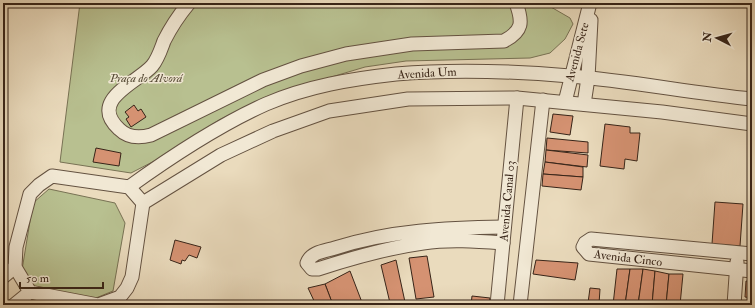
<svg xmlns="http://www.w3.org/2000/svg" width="755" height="308" font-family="'IM FELL Double Pica',serif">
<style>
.green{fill:#b8c090;stroke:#787254}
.building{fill:#d59272;stroke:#372418}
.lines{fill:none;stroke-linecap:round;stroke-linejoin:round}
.minor-casing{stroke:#645241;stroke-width:15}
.minor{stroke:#f1e8d4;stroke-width:13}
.labels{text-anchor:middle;stroke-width:3;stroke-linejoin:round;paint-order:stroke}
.street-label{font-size:12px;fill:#372418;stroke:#f1e8d4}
.park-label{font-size:12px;font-style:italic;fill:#574b36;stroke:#f1e8d4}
</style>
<rect width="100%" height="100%" fill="#eadbbd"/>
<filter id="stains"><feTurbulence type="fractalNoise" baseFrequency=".005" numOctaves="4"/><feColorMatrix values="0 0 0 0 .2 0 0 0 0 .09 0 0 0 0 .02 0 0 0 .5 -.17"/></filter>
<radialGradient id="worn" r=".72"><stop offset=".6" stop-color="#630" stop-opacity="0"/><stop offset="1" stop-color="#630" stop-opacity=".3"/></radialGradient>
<!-- green -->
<g class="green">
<path d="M80,3h464l26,15 3,6 -8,15 -15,14 -20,5 -124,3 -41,6 -47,14 -74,27 -25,12 -55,36 -33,17 -71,-11z"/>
<path d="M49,189l66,14 10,20 -12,68 -22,9 -62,-15 -7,-15 11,-67z"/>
</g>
<!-- building -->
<g class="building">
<path d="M134,105l4,6 3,-2 5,8 -15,10 -5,-8 3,-2 -4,-5z"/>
<path d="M553,114l20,2 -3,19 -20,-3z"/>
<path d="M605,124l25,3v6h10l-3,28 -12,-2 -1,10 -24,-3z"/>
<path d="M547,138l41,4v11l-42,-3z"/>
<path d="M96,148l25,5 -2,13 -26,-4z"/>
<path d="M546,150l42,5 -1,12 -42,-5z"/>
<path d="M545,162l38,5v10l-40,-3z"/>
<path d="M543,174l40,3 -2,13 -39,-4z"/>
<path d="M715,202l28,2 -3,42 -28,-2z"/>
<path d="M175,240l26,7 -4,11 -8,-3 -4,6 -3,-1 -1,4 -11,-4z"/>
<path d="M427,256l7,41 -18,2 -7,-41z"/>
<path d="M396,260l9,42 -15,1 -9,-38z"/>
<path d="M536,260l42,3 -3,17 -42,-6z"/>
<path d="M617,269h13l-5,36h-12z"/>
<path d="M630,269h13l-5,36h-13z"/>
<path d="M643,269l12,2 -3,34h-14z"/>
<path d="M350,271l13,34h-30l-8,-21z"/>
<path d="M655,271l14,3 -3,31h-14z"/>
<path d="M669,274h14l-3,31h-14z"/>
<path d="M746,281l6,1v16l-7,-1z"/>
<path d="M325,284l8,21h-17l-8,-17z"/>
<path d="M590,288l10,1 -1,15 -11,-1z"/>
<path d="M472,296l18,2 -1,7h-18z"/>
</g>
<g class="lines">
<defs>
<g id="minor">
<path d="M189,3c-10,12 -18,24 -25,38 -3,8 -6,18 -12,25 -15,17 -64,34 -33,63 9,9 21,9 32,6l112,-55 38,-14 45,-12 66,-10 92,-3c19,-10 19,-19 12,-38"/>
<path d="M565,102l25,-99"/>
<path d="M584,104l4,-26 3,-58"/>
<path d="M52,176l77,11 14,16 -11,74 -5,11 -7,9 -22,8 -68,-13 -15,-25 1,-20 14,-53 9,-9z"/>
<path d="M129,187c43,-31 88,-61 137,-83 42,-18 85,-25 130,-30 58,-5 116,-3 174,2 61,5 121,17 182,23"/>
<path d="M143,203l78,-48 52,-24 56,-20 79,-12 109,-1 145,14 90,12"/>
<path d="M503,243c-27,-2 -54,-4 -80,0 -36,5 -71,15 -105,26h-6l-5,-6c4,-11 18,-12 28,-15 56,-18 112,-20 169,-21"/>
<path d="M752,254l-161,-15 -6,4 -2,4 6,7 163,17"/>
<path d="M3,277l12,-10"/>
<path d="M14,305l16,-13"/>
<path d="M497,305l20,-207"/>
<path d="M520,305l23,-205"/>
<path d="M734,305l3,-43"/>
</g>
</defs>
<!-- minor casing -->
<use href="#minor" class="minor-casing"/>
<!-- minor -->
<use href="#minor" class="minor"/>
</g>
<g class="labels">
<!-- street labels -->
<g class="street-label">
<text transform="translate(577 52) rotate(-75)" y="4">Avenida Sete</text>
<text transform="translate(427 73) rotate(-3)" y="4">Avenida Um</text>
<text transform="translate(507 201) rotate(-85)" y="4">Avenida Canal 03</text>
<text transform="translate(628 258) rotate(7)" y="4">Avenida Cinco</text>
</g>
<!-- park labels -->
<g class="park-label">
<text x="146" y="82">Praça do Alvorá</text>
</g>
</g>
<!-- margin -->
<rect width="755" height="308" fill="none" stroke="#eadbbd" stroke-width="16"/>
<rect x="4" y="4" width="747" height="300" fill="none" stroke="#372418" stroke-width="2"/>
<rect x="8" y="8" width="739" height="292" fill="none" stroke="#372418"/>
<!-- north arrow -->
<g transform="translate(717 38) rotate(276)" stroke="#f1e8d4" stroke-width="3" paint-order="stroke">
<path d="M0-3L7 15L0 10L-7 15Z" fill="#372418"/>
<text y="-6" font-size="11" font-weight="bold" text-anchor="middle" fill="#372418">N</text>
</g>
<!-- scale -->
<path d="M20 282v6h83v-6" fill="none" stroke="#372418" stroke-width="2"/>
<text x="26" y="282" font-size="12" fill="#372418" stroke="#f1e8d4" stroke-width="3" paint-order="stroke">50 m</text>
<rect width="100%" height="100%" filter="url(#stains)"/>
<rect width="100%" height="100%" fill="url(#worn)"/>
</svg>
